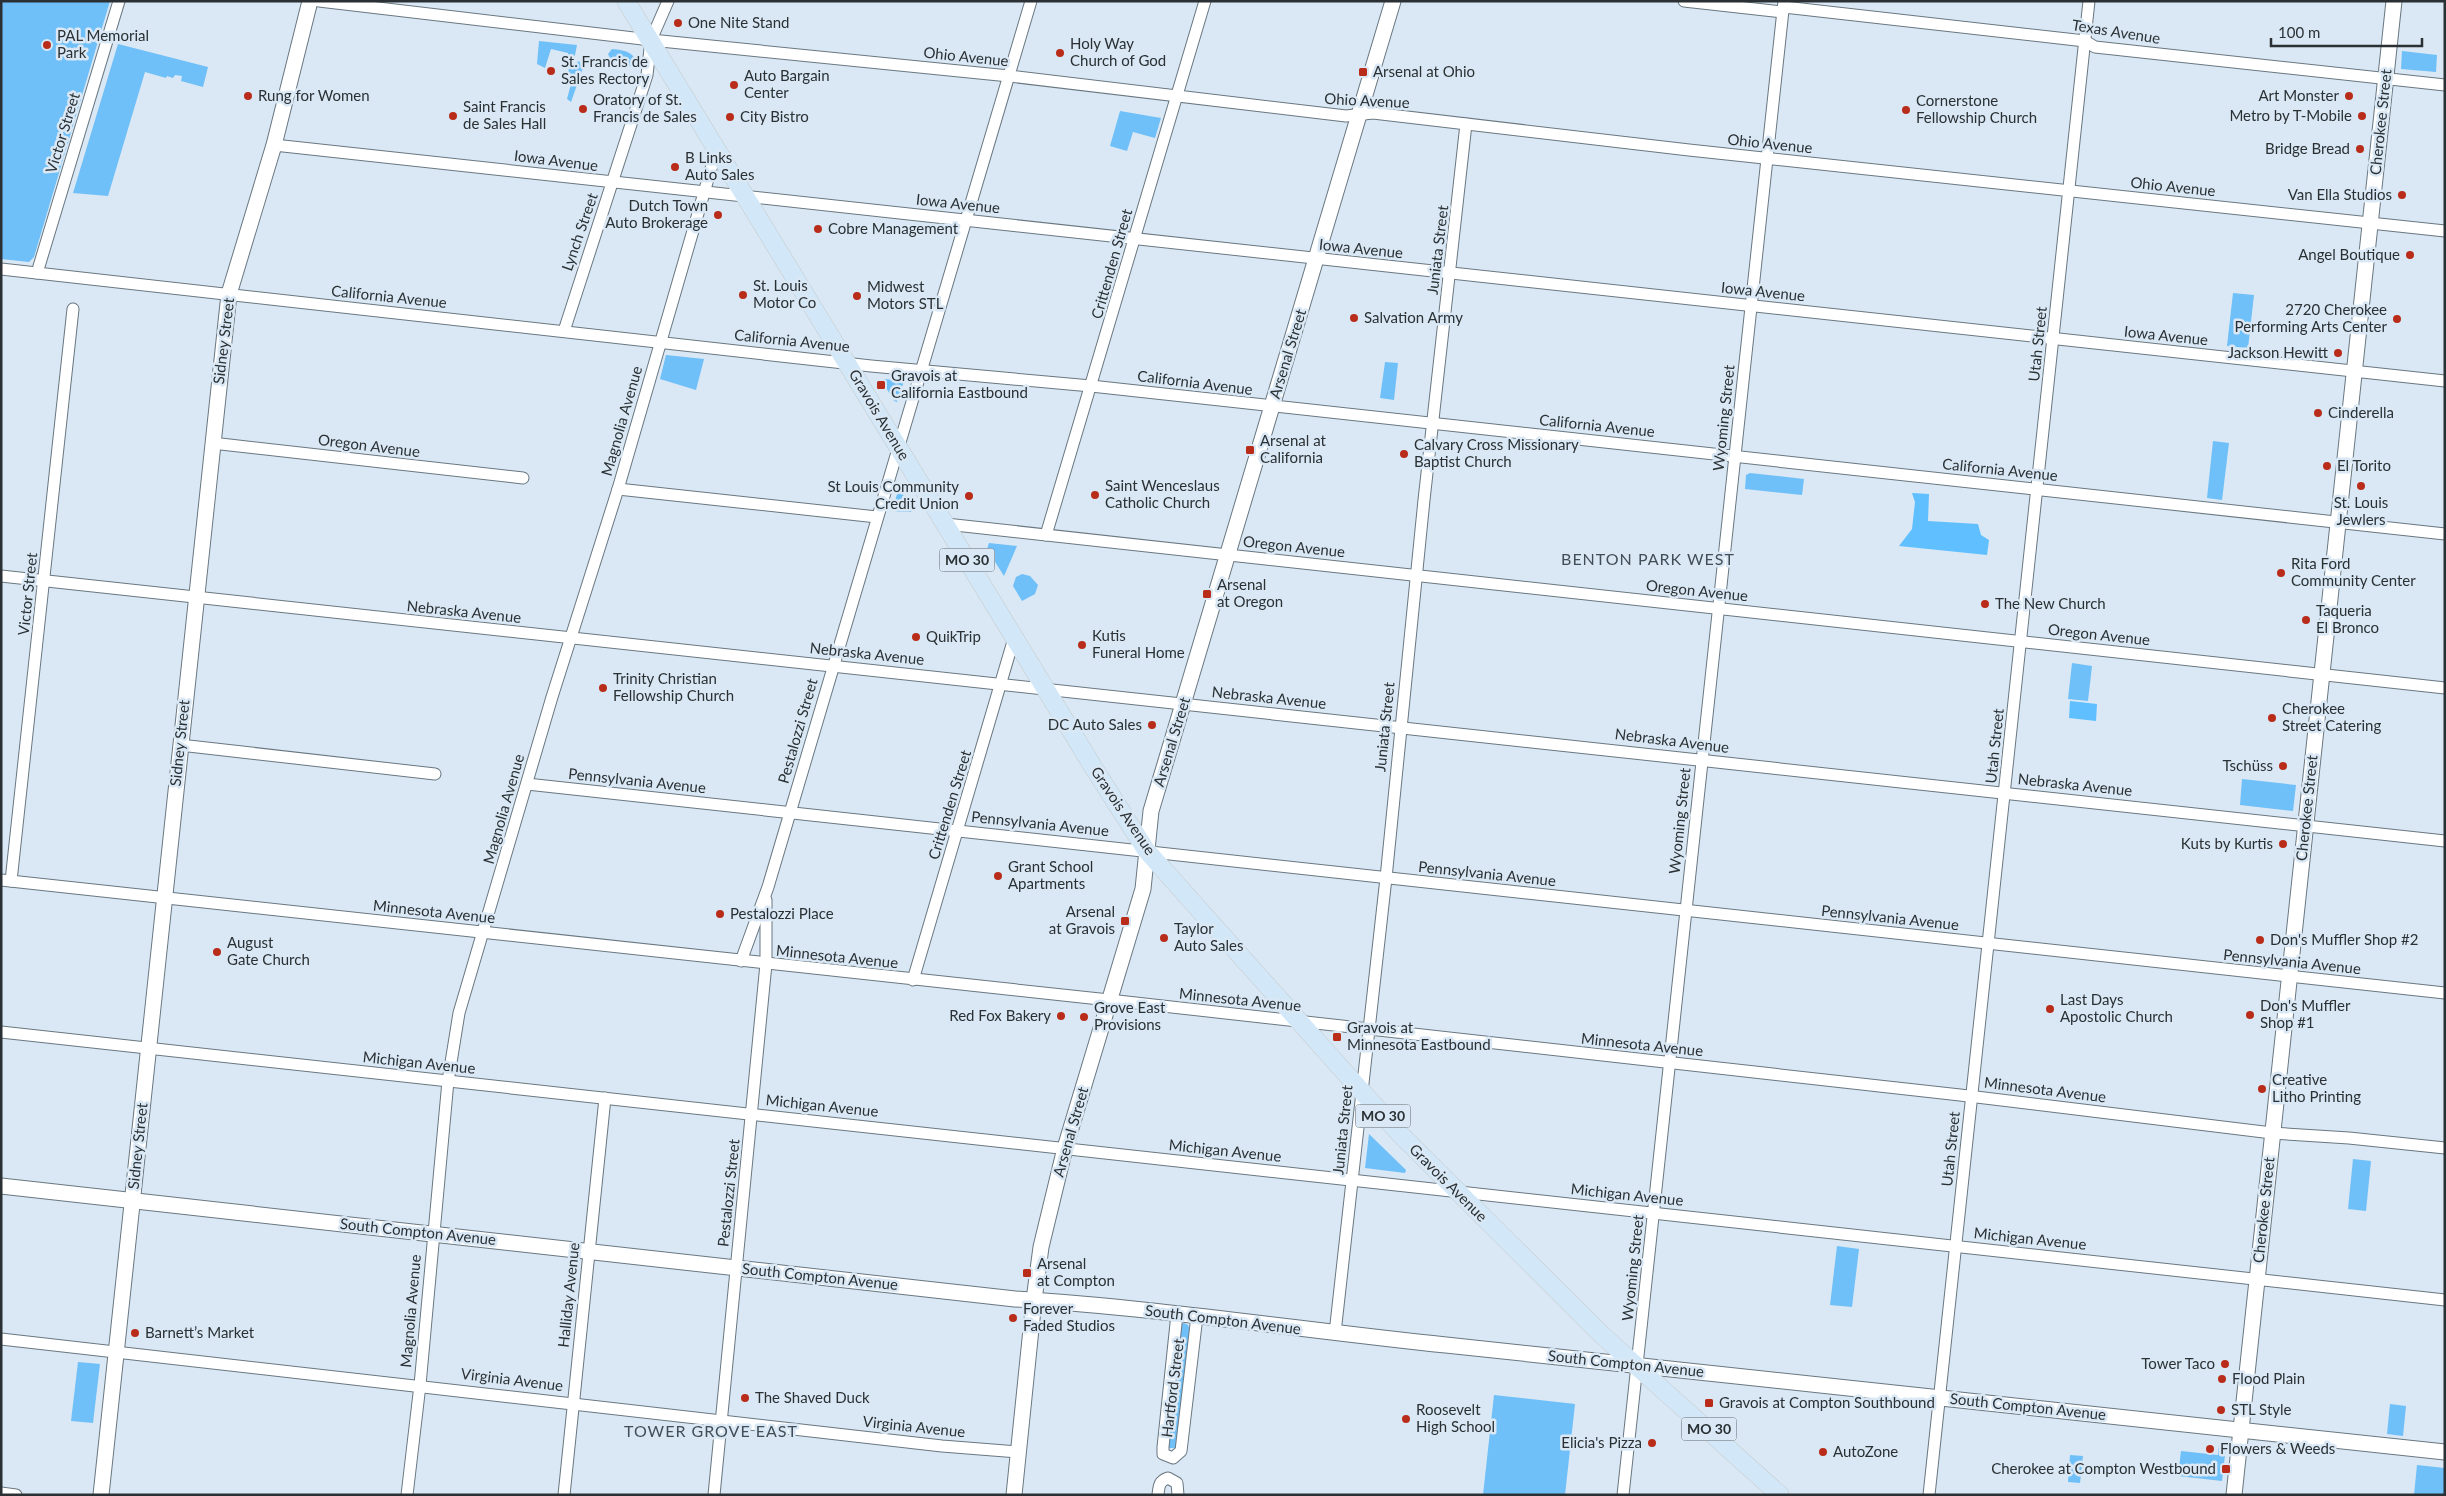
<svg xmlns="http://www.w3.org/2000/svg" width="2446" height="1496" font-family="Lato,sans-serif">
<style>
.green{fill:#6fbff8}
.forest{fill:#60bfff}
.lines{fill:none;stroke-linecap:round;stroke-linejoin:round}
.street-casing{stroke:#697781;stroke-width:13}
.secondary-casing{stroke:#697781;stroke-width:17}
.primary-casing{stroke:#c8c9ca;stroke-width:19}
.street{stroke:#fff;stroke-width:11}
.secondary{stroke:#fff;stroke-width:15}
.primary{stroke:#d2e8f9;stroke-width:18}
.poi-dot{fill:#b82c19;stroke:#d9e8f4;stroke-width:2}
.labels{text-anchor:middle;stroke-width:5;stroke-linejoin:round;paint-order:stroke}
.shield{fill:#d9e8f4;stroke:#5e676e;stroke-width:1}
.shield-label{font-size:14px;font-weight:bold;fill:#2a3034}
.poi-label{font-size:15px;fill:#2a3034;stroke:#d9e8f4;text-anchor:start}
.street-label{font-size:15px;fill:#2a3034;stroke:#d9e8f4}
.neighbourhood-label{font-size:16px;letter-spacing:1px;fill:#414d57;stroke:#d9e8f4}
</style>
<rect width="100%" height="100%" fill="#d9e8f4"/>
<!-- green -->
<g class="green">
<path d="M1,1h109l-76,256 -5,5 -28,-3z"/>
<path d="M539,41l38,4 -2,10 -6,8 -6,1 5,-6v-5l-17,-4 -6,19 -8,-4z"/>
<path d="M118,44l90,23 -5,20 -22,-6 1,-5 -7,-1 -2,3 -6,-2 -1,2 -21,-6 -37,124 -35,-3z"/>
<path d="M612,49c12,1 26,3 23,19l-25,-10 -2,-4z"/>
<path d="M2402,51l35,4 -1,17 -35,-3z"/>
<path d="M579,61l4,7 -12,34 -4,-3 4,-15 -6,-3 4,-12z"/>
<path d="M1120,111l41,7 -6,20 -22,-6 -6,19 -17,-5z"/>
<path d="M2233,293l21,2 -6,53 -21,-2z"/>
<path d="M666,355l38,4 -8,31 -36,-11z"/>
<path d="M1385,362l13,1 -4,37 -14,-2z"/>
<path d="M884,379l20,2 -7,21 -3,-1 -12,-20z"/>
<path d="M2213,441l16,2 -7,57 -15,-2z"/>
<path d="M1750,473l54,6 -2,16 -57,-6 1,-14z"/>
<path d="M898,491h3l11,20 -2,1 -18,-1z"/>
<path d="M989,543l28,3 -13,30 -17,-27z"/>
<path d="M1022,574l8,2 8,9 -3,9 -13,7 -9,-15 3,-9z"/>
<path d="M2072,663l20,3 -4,35 -20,-2z"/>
<path d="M2242,779l54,6 -3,26 -53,-6z"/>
<path d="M1369,1134l37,36 -1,3 -40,-5z"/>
<path d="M2353,1159l18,2 -5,50 -18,-2z"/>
<path d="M1837,1246l22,3 -7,58 -22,-2z"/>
<path d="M1184,1323l4,2 2,4 -13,119h-9l13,-124z"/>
<path d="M78,1362l22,2 -7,59 -22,-2z"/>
<path d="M1494,1395l81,9 -10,91h-82z"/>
<path d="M2390,1404l16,2 -3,30 -16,-2z"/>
<path d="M2219,1445l7,1 -4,35 -44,-5 3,-25 37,4z"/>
<path d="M2070,1455l13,1 -3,27 -12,-1z"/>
<path d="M2417,1465l28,3v27h-31z"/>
</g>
<!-- forest -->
<g class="forest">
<path d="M1912,493l17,1 -1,27 50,3 3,11 8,5 -2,15 -88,-9 13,-17 3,-27z"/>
<path d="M2070,701l27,3 -1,17 -27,-3z"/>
</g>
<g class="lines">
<defs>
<g id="street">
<path d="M319,1l332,39 358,36 337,40 27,-3 316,37 756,81"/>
<path d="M1684,1l99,11"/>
<path d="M1784,7l301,34 10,6 350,38"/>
<path d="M274,145l2171,236"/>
<path d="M1,269l870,97 220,20 1354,148"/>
<path d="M37,273l82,-272"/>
<path d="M564,331l83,-256 4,-35 17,-39"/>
<path d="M212,443l311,35"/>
<path d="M618,489l259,28"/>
<path d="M946,524l1499,164"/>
<path d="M1046,535l159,-534"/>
<path d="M1,576l2444,265"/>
<path d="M180,745l255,29"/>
<path d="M527,784l1918,209"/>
<path d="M1,880l1108,120 851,95 312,38 77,5 96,10"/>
<path d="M11,881l62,-572"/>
<path d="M741,961l27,-74 263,-886"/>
<path d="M913,980l101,-342"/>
<path d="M1,1032l2444,268"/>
<path d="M1177,1314l-14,133v7l10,4 8,-7 16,-135"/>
<path d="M1335,1333l51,-455 38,-378 42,-376"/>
<path d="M1,1339l941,107 76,6"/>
<path d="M1,1493l15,2"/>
<path d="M407,1495l13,-110 28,-304 11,-68 93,-316 66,-208 99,-341"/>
<path d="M564,1495l41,-397"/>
<path d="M714,1495l52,-531v-64"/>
<path d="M1158,1495c1,-9 1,-14 10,-17l9,5 1,12"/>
<path d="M1623,1495l161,-1494"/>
<path d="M1929,1495l160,-1494"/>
</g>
<g id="secondary">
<path d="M1,1186l1014,113c144,9 287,31 431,46 333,35 666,72 999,107"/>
<path d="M101,1495l128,-1201 45,-149 36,-144"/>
<path d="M1014,1495l20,-195 7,-53 24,-99 78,-259 8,-78 242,-810"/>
<path d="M2234,1495l160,-1494"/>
</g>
<path id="primary" d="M626,1l469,769 51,80 253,283 203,202 178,160"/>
</defs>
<!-- street casing -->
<use href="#street" class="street-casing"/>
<!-- secondary casing -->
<use href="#secondary" class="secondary-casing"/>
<!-- primary casing -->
<use href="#primary" class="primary-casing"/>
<!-- street -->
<use href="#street" class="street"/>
<!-- secondary -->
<use href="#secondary" class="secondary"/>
<!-- primary -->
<use href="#primary" class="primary"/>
</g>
<!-- markers -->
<g class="poi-dot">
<circle cx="678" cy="23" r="5"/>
<circle cx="47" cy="45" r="5"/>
<circle cx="1060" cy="53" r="5"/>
<circle cx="551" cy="71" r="5"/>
<rect x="1358" y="67" width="10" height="10" rx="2.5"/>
<circle cx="734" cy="85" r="5"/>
<circle cx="248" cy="96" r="5"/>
<circle cx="2349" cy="96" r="5"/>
<circle cx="583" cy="109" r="5"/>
<circle cx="1906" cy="110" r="5"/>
<circle cx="453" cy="116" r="5"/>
<circle cx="2362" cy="116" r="5"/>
<circle cx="730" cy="117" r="5"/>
<circle cx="2360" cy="149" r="5"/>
<circle cx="675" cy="167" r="5"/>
<circle cx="2402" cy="195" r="5"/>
<circle cx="718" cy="215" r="5"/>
<circle cx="818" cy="229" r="5"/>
<circle cx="2410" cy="255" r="5"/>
<circle cx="743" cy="295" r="5"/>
<circle cx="857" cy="296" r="5"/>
<circle cx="1354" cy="318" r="5"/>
<circle cx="2397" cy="319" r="5"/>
<circle cx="2338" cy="353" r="5"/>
<rect x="876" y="380" width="10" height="10" rx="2.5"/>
<circle cx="2318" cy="413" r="5"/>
<rect x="1245" y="445" width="10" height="10" rx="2.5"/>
<circle cx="1404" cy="454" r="5"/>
<circle cx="2327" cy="466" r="5"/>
<circle cx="2361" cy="486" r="5"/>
<circle cx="1095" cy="495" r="5"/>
<circle cx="969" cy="496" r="5"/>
<circle cx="2281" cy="573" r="5"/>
<rect x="1202" y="589" width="10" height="10" rx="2.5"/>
<circle cx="1985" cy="604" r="5"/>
<circle cx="2306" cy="620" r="5"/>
<circle cx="916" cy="637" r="5"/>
<circle cx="1082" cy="645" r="5"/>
<circle cx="603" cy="688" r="5"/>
<circle cx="2272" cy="718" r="5"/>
<circle cx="1152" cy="725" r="5"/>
<circle cx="2283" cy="766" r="5"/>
<circle cx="2283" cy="844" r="5"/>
<circle cx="998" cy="876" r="5"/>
<circle cx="720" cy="914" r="5"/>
<rect x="1120" y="916" width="10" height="10" rx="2.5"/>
<circle cx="1164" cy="938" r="5"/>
<circle cx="2260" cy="940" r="5"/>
<circle cx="217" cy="952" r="5"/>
<circle cx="2050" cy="1009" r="5"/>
<circle cx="2250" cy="1015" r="5"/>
<circle cx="1061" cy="1016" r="5"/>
<circle cx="1084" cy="1017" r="5"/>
<rect x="1332" y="1032" width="10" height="10" rx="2.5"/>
<circle cx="2262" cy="1089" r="5"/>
<rect x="1022" y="1268" width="10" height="10" rx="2.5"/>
<circle cx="1013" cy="1318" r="5"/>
<circle cx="135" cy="1333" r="5"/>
<circle cx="2225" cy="1364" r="5"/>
<circle cx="2222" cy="1379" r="5"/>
<circle cx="745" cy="1398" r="5"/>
<rect x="1704" y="1398" width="10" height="10" rx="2.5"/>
<circle cx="2221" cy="1410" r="5"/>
<circle cx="1406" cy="1419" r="5"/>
<circle cx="1652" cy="1443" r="5"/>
<circle cx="2210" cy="1449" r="5"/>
<circle cx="1823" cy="1452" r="5"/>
<rect x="2221" y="1464" width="10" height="10" rx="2.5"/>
</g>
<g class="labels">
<!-- shield labels -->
<g class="shield">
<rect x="939.5" y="548.5" width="55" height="23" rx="4"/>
<rect x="1355.5" y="1104.5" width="55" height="23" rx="4"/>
<rect x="1681.5" y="1417.5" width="55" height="23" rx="4"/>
</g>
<g class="shield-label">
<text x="967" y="565">MO 30</text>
<text x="1383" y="1121">MO 30</text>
<text x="1709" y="1434">MO 30</text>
</g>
<!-- poi labels -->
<g class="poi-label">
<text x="688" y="28">One Nite Stand</text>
<text x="57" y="41">PAL Memorial<tspan x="57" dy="17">Park</tspan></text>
<text x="1070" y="49">Holy Way<tspan x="1070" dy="17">Church of God</tspan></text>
<text x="561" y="67">St. Francis de<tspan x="561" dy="17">Sales Rectory</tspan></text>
<text x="1373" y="77">Arsenal at Ohio</text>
<text x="744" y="81">Auto Bargain<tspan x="744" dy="17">Center</tspan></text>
<text x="258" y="101">Rung for Women</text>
<text x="2339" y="101" text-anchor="end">Art Monster</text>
<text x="593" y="105">Oratory of St.<tspan x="593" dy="17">Francis de Sales</tspan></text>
<text x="1916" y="106">Cornerstone<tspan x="1916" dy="17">Fellowship Church</tspan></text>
<text x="463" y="112">Saint Francis<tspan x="463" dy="17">de Sales Hall</tspan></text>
<text x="2352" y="121" text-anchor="end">Metro by T-Mobile</text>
<text x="740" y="122">City Bistro</text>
<text x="2350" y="154" text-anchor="end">Bridge Bread</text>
<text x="685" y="163">B Links<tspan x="685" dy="17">Auto Sales</tspan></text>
<text x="2392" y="200" text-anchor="end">Van Ella Studios</text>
<text x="708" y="211" text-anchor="end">Dutch Town<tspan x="708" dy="17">Auto Brokerage</tspan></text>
<text x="828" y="234">Cobre Management</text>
<text x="2400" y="260" text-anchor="end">Angel Boutique</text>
<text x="753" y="291">St. Louis<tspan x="753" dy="17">Motor Co</tspan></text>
<text x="867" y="292">Midwest<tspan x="867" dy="17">Motors STL</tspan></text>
<text x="2387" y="315" text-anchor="end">2720 Cherokee<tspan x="2387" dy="17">Performing Arts Center</tspan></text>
<text x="1364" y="323">Salvation Army</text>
<text x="2328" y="358" text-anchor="end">Jackson Hewitt</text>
<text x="891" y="381">Gravois at<tspan x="891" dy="17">California Eastbound</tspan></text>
<text x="2328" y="418">Cinderella</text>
<text x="1260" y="446">Arsenal at<tspan x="1260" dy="17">California</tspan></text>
<text x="1414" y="450">Calvary Cross Missionary<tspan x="1414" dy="17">Baptist Church</tspan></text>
<text x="2337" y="471">El Torito</text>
<text x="1105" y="491">Saint Wenceslaus<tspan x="1105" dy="17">Catholic Church</tspan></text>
<text x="959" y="492" text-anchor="end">St Louis Community<tspan x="959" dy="17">Credit Union</tspan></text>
<text x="2361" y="508" text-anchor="middle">St. Louis<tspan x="2361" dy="17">Jewlers</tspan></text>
<text x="2291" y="569">Rita Ford<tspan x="2291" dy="17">Community Center</tspan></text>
<text x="1217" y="590">Arsenal<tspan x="1217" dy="17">at Oregon</tspan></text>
<text x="1995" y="609">The New Church</text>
<text x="2316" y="616">Taqueria<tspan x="2316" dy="17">El Bronco</tspan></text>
<text x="1092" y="641">Kutis<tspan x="1092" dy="17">Funeral Home</tspan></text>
<text x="926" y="642">QuikTrip</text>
<text x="613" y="684">Trinity Christian<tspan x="613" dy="17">Fellowship Church</tspan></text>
<text x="2282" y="714">Cherokee<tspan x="2282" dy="17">Street Catering</tspan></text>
<text x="1142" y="730" text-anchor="end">DC Auto Sales</text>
<text x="2273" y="771" text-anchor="end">Tschüss</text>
<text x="2273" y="849" text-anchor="end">Kuts by Kurtis</text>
<text x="1008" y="872">Grant School<tspan x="1008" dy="17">Apartments</tspan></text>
<text x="1115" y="917" text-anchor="end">Arsenal<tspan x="1115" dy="17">at Gravois</tspan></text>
<text x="730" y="919">Pestalozzi Place</text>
<text x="1174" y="934">Taylor<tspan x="1174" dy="17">Auto Sales</tspan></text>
<text x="2270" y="945">Don's Muffler Shop #2</text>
<text x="227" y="948">August<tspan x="227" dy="17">Gate Church</tspan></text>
<text x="2060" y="1005">Last Days<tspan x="2060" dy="17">Apostolic Church</tspan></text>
<text x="2260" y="1011">Don's Muffler<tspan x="2260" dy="17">Shop #1</tspan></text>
<text x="1094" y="1013">Grove East<tspan x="1094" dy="17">Provisions</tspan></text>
<text x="1051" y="1021" text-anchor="end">Red Fox Bakery</text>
<text x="1347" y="1033">Gravois at<tspan x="1347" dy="17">Minnesota Eastbound</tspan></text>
<text x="2272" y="1085">Creative<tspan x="2272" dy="17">Litho Printing</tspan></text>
<text x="1037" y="1269">Arsenal<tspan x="1037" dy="17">at Compton</tspan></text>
<text x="1023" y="1314">Forever<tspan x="1023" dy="17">Faded Studios</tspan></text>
<text x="145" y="1338">Barnett’s Market</text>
<text x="2215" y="1369" text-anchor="end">Tower Taco</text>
<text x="2232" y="1384">Flood Plain</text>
<text x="755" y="1403">The Shaved Duck</text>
<text x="1719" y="1408">Gravois at Compton Southbound</text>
<text x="1416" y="1415">Roosevelt<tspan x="1416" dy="17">High School</tspan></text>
<text x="2231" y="1415">STL Style</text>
<text x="1642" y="1448" text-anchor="end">Elicia's Pizza</text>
<text x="2220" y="1454">Flowers &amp; Weeds</text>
<text x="1833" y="1457">AutoZone</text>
<text x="2216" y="1474" text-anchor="end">Cherokee at Compton Westbound</text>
</g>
<!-- street labels -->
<g class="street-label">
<text transform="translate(2116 32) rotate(9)" y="5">Texas Avenue</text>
<text transform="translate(966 57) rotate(6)" y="5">Ohio Avenue</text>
<text transform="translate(1367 101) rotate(3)" y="5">Ohio Avenue</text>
<text transform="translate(2381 122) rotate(-84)" y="5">Cherokee Street</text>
<text transform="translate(63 133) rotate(-73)" y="5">Victor Street</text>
<text transform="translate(1770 144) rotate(6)" y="5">Ohio Avenue</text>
<text transform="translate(556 161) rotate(7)" y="5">Iowa Avenue</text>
<text transform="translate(2173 187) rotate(6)" y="5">Ohio Avenue</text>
<text transform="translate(958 204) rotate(6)" y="5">Iowa Avenue</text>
<text transform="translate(580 232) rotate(-71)" y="5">Lynch Street</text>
<text transform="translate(1361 249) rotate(6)" y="5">Iowa Avenue</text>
<text transform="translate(1438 250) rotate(-83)" y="5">Juniata Street</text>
<text transform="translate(1112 264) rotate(-74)" y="5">Crittenden Street</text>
<text transform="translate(1763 292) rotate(6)" y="5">Iowa Avenue</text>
<text transform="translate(389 297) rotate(6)" y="5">California Avenue</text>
<text transform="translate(2166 336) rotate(6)" y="5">Iowa Avenue</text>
<text transform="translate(224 341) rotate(-83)" y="5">Sidney Street</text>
<text transform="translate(792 341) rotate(6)" y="5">California Avenue</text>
<text transform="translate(2038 344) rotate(-84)" y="5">Utah Street</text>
<text transform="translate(1288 354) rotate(-73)" y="5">Arsenal Street</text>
<text transform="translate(1195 383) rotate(7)" y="5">California Avenue</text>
<text transform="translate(879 415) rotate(59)" y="5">Gravois Avenue</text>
<text transform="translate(1724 418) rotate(-84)" y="5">Wyoming Street</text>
<text transform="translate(622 421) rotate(-74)" y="5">Magnolia Avenue</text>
<text transform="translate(1597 426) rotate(6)" y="5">California Avenue</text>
<text transform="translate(369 446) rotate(7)" y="5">Oregon Avenue</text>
<text transform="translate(2000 470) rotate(6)" y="5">California Avenue</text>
<text transform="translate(1294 547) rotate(6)" y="5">Oregon Avenue</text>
<text transform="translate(1697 591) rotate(6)" y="5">Oregon Avenue</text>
<text transform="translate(28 594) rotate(-84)" y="5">Victor Street</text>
<text transform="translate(464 612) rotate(6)" y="5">Nebraska Avenue</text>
<text transform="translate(2099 635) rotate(6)" y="5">Oregon Avenue</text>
<text transform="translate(867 654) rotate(6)" y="5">Nebraska Avenue</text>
<text transform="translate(1269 698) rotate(6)" y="5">Nebraska Avenue</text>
<text transform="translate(1385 727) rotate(-84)" y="5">Juniata Street</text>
<text transform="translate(798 731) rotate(-74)" y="5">Pestalozzi Street</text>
<text transform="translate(1672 741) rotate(7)" y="5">Nebraska Avenue</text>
<text transform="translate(1172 742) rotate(-73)" y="5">Arsenal Street</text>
<text transform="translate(180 743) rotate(-84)" y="5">Sidney Street</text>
<text transform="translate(1995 746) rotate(-84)" y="5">Utah Street</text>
<text transform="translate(637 781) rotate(6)" y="5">Pennsylvania Avenue</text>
<text transform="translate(2075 785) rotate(6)" y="5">Nebraska Avenue</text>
<text transform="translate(950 805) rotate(-73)" y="5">Crittenden Street</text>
<text transform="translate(2307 808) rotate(-84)" y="5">Cherokee Street</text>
<text transform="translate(504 809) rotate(-74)" y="5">Magnolia Avenue</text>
<text transform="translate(1123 811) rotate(56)" y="5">Gravois Avenue</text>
<text transform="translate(1680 821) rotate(-84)" y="5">Wyoming Street</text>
<text transform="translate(1040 824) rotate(6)" y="5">Pennsylvania Avenue</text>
<text transform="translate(1487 874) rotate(6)" y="5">Pennsylvania Avenue</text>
<text transform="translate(434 912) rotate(6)" y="5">Minnesota Avenue</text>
<text transform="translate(1890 918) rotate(6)" y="5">Pennsylvania Avenue</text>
<text transform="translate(837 957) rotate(6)" y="5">Minnesota Avenue</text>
<text transform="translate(2292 962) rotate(6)" y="5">Pennsylvania Avenue</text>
<text transform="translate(1240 1000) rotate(6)" y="5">Minnesota Avenue</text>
<text transform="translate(1642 1045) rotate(6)" y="5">Minnesota Avenue</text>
<text transform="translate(419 1063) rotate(6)" y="5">Michigan Avenue</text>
<text transform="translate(2045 1090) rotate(7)" y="5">Minnesota Avenue</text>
<text transform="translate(822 1106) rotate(6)" y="5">Michigan Avenue</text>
<text transform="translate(1343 1130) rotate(-84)" y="5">Juniata Street</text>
<text transform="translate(1071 1132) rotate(-74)" y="5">Arsenal Street</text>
<text transform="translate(138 1146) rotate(-84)" y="5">Sidney Street</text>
<text transform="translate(1951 1149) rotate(-84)" y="5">Utah Street</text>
<text transform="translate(1225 1151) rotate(6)" y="5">Michigan Avenue</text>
<text transform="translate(1448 1183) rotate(45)" y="5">Gravois Avenue</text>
<text transform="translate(729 1193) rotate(-84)" y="5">Pestalozzi Street</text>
<text transform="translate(1627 1195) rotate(6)" y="5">Michigan Avenue</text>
<text transform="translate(2264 1210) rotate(-84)" y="5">Cherokee Street</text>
<text transform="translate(418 1232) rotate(6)" y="5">South Compton Avenue</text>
<text transform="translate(2030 1239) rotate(6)" y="5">Michigan Avenue</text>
<text transform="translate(1633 1268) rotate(-84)" y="5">Wyoming Street</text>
<text transform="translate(820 1277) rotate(6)" y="5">South Compton Avenue</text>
<text transform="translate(569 1295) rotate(-84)" y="5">Halliday Avenue</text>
<text transform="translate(411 1311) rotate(-85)" y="5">Magnolia Avenue</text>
<text transform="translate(1223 1320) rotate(7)" y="5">South Compton Avenue</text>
<text transform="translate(1626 1364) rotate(6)" y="5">South Compton Avenue</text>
<text transform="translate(512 1380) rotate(7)" y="5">Virginia Avenue</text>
<text transform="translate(1173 1388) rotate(-83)" y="5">Hartford Street</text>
<text transform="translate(2028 1407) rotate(6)" y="5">South Compton Avenue</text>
<text transform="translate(914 1427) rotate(6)" y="5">Virginia Avenue</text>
</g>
<!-- neighbourhood labels -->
<g class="neighbourhood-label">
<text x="1648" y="565">BENTON PARK WEST</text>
<text x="711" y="1437">TOWER GROVE EAST</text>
</g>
</g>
<!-- border -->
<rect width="2446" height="1496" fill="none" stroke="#2a3034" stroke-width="5"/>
<!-- scale -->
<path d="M2271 38v8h151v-8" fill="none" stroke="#2a3034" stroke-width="2.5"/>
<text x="2278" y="38" font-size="15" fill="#2a3034" stroke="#d9e8f4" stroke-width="4" paint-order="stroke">100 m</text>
</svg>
